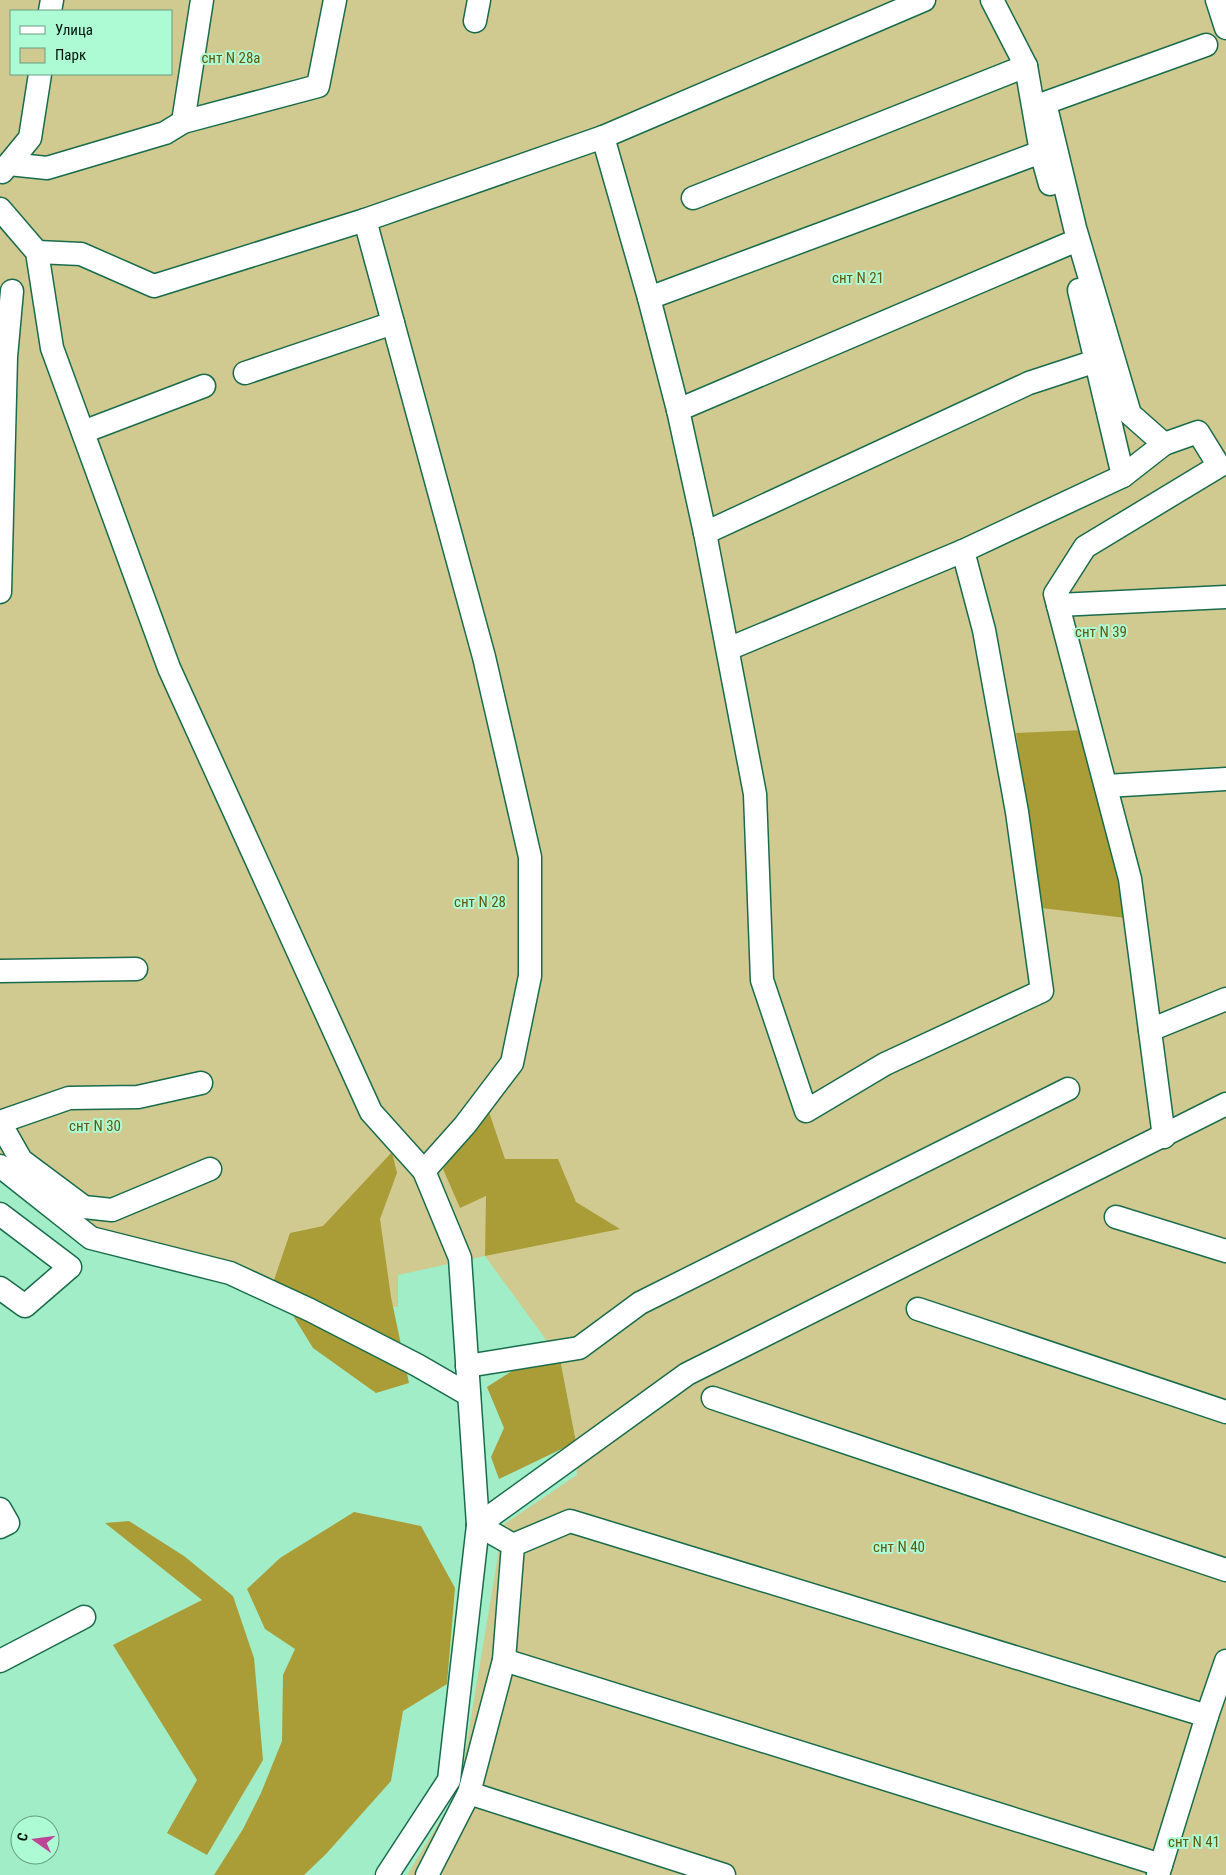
<svg xmlns="http://www.w3.org/2000/svg" width="1226" height="1875" font-family="'Roboto Condensed',sans-serif">
<style>
.green{fill:#d0ca90;fill-rule:evenodd}
.forest{fill:#aa9d38}
.lines{fill:none;stroke-linecap:round;stroke-linejoin:round}
.minor-casing{stroke:#196c4b;stroke-width:25}
.minor{stroke:#fff;stroke-width:22}
.labels{text-anchor:middle;stroke-width:4;stroke-linejoin:round;paint-order:stroke}
.park-label{font-size:15px;fill:#62590d;stroke:#adfbd4}
</style>
<rect width="100%" height="100%" fill="#a0edc7"/>
<!-- green -->
<path class="green" d="M0,0h1226v1875h-819l52,-85 44,-265 74,-50 -1,-33 -16,-83 -75,-103 -87,19v32l-119,-17 -188,-46 -91,-73zM11,11h160v63h-160z"/>
<!-- forest -->
<g class="forest">
<path d="M1084,730l42,188 -85,-10 -25,-175z"/>
<path d="M489,1112l16,47h53l18,43 44,27 -135,27 1,-60 -26,12 -17,-39 23,-35z"/>
<path d="M392,1152l5,21 -17,46 11,78 18,86 -33,10 -63,-45 -40,-65 17,-50 33,-7z"/>
<path d="M560,1359l16,83 -77,37 -8,-22 13,-29 -17,-41 36,-23z"/>
<path d="M354,1512l67,14 34,62 -8,96 -44,27 -12,70 -65,73 -22,21h-90l29,-46 18,-36 21,-52 1,-66 12,-26 -30,-20 -18,-40 33,-31z"/>
<path d="M129,1521l55,35 49,40 21,62 9,102 -56,95 -40,-22 30,-53 -84,-135 89,-45 -97,-77z"/>
</g>
<g class="lines">
<defs>
<g id="minor">
<path d="M992,0l34,66 15,86 9,32"/>
<path d="M1217,0l9,28"/>
<path d="M50,11l2,-11"/>
<path d="M475,21l4,-21"/>
<path d="M183,122l19,-122"/>
<path d="M603,137l321,-137"/>
<path d="M9,164l38,4 118,-35 18,-11 135,-36 17,-86"/>
<path d="M2,172l28,-34 10,-64"/>
<path d="M693,198l333,-132"/>
<path d="M0,209l37,43 15,96 117,320 202,444 53,59 36,87 18,267 -29,255 -62,95"/>
<path d="M365,220l238,-83 46,161 29,112 27,123 50,261 7,186 44,131 79,-47 157,-73 -25,-179 -33,-182 -21,-79"/>
<path d="M37,252l44,2 73,32 211,-66 119,437 46,200v119l-18,87 -47,62 -41,46"/>
<path d="M1079,290l44,186"/>
<path d="M649,298l392,-146"/>
<path d="M245,373l148,-50"/>
<path d="M678,410l390,-166"/>
<path d="M83,432l121,-46"/>
<path d="M705,533l324,-150 67,-22"/>
<path d="M0,592l6,-235 6,-66"/>
<path d="M1058,605l168,-8"/>
<path d="M728,649l235,-98 160,-75 41,-32"/>
<path d="M1106,786l120,-7"/>
<path d="M0,971l136,-2"/>
<path d="M1150,1030l76,-31"/>
<path d="M0,1122l69,-24 69,-1 63,-14"/>
<path d="M0,1123l21,37 63,47 28,3 98,-41"/>
<path d="M1164,1137l-34,-258 -75,-285 30,-47 134,-81 -21,-34 -34,12 -34,-30 -55,-186 -30,-125 161,-58"/>
<path d="M0,1166l91,72 139,35 80,37 107,55 52,30"/>
<path d="M0,1214l70,53 -45,39 -25,-18"/>
<path d="M1116,1217l110,34"/>
<path d="M918,1309l308,103"/>
<path d="M467,1366l112,-18 61,-45 428,-214"/>
<path d="M713,1398l513,172"/>
<path d="M0,1509l8,14 -8,4"/>
<path d="M478,1525l209,-151 539,-270"/>
<path d="M513,1545l57,-24 637,195"/>
<path d="M504,1660l657,205"/>
<path d="M0,1661l84,-44"/>
<path d="M469,1793l255,82"/>
<path d="M427,1875l42,-82 35,-133 9,-115 -35,-20"/>
<path d="M1158,1875l49,-159 19,-55"/>
</g>
</defs>
<!-- minor casing -->
<use href="#minor" class="minor-casing"/>
<!-- minor -->
<use href="#minor" class="minor"/>
</g>
<g class="labels">
<!-- park labels -->
<g class="park-label">
<text x="231" y="63">снт N 28а</text>
<text x="858" y="283">снт N 21</text>
<text x="1101" y="637">снт N 39</text>
<text x="480" y="907">снт N 28</text>
<text x="95" y="1131">снт N 30</text>
<text x="899" y="1552">снт N 40</text>
<text x="1194" y="1847">снт N 41</text>
</g>
</g>
<!-- legend -->
<rect x="10" y="10" width="162" height="65" fill="#adfbd4" stroke="#689e83"/>
<rect x="20" y="26" width="25" height="8" fill="#ffffff" stroke="#689e83"/>
<text x="55" y="35" font-size="15" fill="#00130a">Улица</text>
<rect x="20" y="48" width="25" height="15" fill="#d0ca90" stroke="#689e83"/>
<text x="55" y="60" font-size="15" fill="#00130a">Парк</text>
<!-- north arrow -->
<g transform="translate(35 1840) rotate(284)"><circle r="24" fill="#adfbd4" stroke="#689e83"/>
<path d="M0-4L9 19L0 12L-9 19Z" fill="#bd4497"/>
<text y="-8" font-size="14" font-weight="bold" text-anchor="middle" fill="#00130a">С</text>
</g>
</svg>
